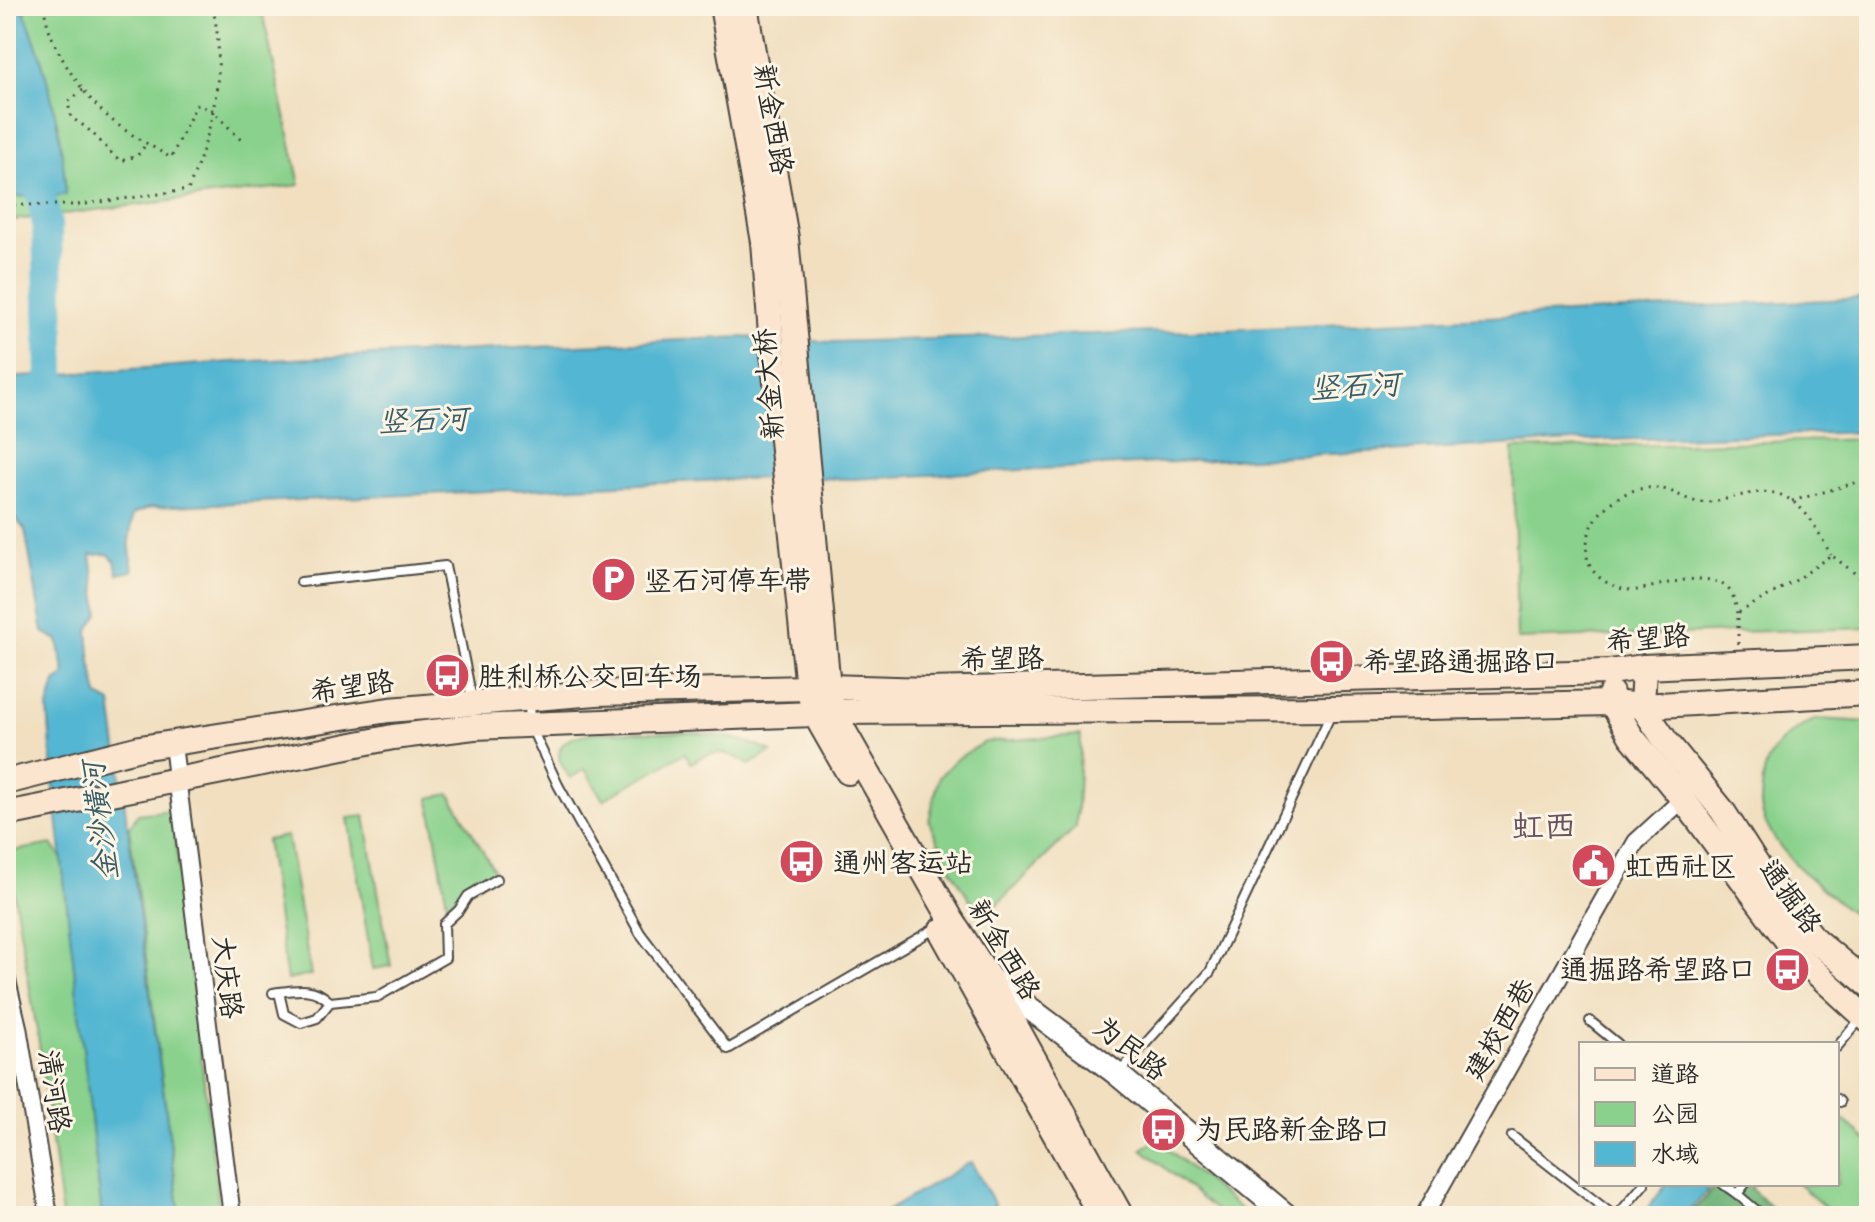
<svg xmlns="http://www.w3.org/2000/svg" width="1875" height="1222" font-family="'Playpen Sans','LXGW WenKai TC',sans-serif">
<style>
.green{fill:#89d18c;stroke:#5a7e5c;stroke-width:2}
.forest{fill:#6eb378;stroke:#4c6f52;stroke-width:2}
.water{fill:#53b6d2;stroke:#3f707e;stroke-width:2}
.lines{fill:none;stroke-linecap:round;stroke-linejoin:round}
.river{stroke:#53b6d2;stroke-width:30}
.service-casing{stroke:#494641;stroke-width:12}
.minor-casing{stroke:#494641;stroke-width:20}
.tertiary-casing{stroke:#494641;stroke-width:26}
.secondary-casing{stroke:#494641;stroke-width:28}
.path{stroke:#494641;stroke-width:3;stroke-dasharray:2 6;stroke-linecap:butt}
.service{stroke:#fff;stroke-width:8}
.minor{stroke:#fff;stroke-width:16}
.tertiary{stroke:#fff;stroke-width:22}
.secondary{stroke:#fce5cf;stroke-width:24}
.labels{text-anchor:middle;stroke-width:6;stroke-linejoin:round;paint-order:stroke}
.street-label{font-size:28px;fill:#2b2b2b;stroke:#fcf5e5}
.poi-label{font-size:28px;fill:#2b2b2b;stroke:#fcf5e5;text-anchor:start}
.water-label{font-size:30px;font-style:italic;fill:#395c65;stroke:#fcf5e5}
.quarter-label{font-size:32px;fill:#695262;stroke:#fcf5e5}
</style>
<rect width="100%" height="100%" fill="#fcf5e5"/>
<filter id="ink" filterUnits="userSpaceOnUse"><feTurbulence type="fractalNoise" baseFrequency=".0125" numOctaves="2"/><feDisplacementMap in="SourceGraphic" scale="16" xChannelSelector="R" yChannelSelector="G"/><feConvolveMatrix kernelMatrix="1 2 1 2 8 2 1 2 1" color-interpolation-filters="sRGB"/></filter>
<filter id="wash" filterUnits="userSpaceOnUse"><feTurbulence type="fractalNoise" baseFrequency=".006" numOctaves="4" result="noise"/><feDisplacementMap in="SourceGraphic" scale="32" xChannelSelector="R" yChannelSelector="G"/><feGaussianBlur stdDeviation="1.8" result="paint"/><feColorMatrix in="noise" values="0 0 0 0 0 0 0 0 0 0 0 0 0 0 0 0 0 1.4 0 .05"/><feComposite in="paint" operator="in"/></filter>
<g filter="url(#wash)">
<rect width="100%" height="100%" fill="#f1dfc0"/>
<!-- green -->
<g class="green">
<path d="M6,6h255l39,179 -294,36z"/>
<path d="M1869,439v189l-352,11 -4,-190z"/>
<path d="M1816,719l53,3v205c-33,-28 -104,-77 -108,-122 0,-8 1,-17 2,-25 3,-32 27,-48 53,-61z"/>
<path d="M641,732c44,0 91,-1 130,20l-22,13c-20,-15 -37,-16 -58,-2l-6,-10 -82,47 -18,-31 -15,9c-3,-5 -8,-12 -10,-17 -10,-35 62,-29 81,-29z"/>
<path d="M1081,735l-5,92 -94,92 -34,-55 -19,-43 10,-44 16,-17 30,-18z"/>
<path d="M450,794l46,80 -49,30 -18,-106z"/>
<path d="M172,810l48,406h-40l-51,-389 9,-13z"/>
<path d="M365,816l26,150 -18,3 -25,-151z"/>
<path d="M287,836l24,139 -24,5 -21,-140z"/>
<path d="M52,844l10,15 40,357h-40l-23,-173 -32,-191z"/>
<path d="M1837,1114l32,28v74h-34l-37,-32h39z"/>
<path d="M1157,1140l92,76h-26l-81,-67z"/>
</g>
<!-- forest -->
<path class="forest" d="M1718,1184h37l-4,5 30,27h-92z"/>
<!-- water -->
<g class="water">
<path d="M6,6h16c25,61 40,123 44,189l-55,2 -5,-42z"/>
<path d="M1869,298v134l-294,9 -723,38 -65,-2 -636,30 -18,7 -4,27 4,30 -15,3 -3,-13 -7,-7 -17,1 8,58 -11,18 3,32 7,33 13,7 69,513h-78l-48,-425 -6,-83 7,-26 10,-7 -7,-35 -15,-8 -18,-102 -19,-23v-129l225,-16 511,-25 89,5 394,-12z"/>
<path d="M971,1162l24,43 -21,11h-96z"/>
<path d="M1667,1184h46l-27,32h-45z"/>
</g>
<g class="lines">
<!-- river -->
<path class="river" d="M33,157l14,67 5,192"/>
</g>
</g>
<g filter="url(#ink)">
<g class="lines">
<defs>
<g id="service">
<path d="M301,582l144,-16 27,133"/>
<path d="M529,701l1,24 28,60 82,148 88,116 208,-121"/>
<path d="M279,992l5,22 17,9 16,-5 13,-16"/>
<path d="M273,993c22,-3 40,-8 57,9l47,-5 68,-39 -1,-34 15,-14 9,-14 29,-17"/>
<path d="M1590,1021l28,23"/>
<path d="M1837,1047l25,-30"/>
<path d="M1118,1074l92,-102 121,-258"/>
<path d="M1837,1099l3,3"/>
<path d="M1512,1136l102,80"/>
<path d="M1723,1184l14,10 8,-10"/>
<path d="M1737,1194l26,22"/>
<path d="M1617,1216l27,-32"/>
</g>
<g id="minor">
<path d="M173,745l59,471"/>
<path d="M6,976l12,51 31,189"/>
<path d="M1424,1216l212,-374 47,-43"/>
</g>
<path id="tertiary" d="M988,977l129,97 170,142"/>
<g id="secondary">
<path d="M722,6l42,236 7,93 37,353 7,26 33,58"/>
<path d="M745,6l41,232 42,449 5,25 118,207 38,59 132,238"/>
<path d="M1644,667l-2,39 23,34 57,70 42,66 51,64 54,45"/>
<path d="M828,687l100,3 681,-18 35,-5 225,-10"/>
<path d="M1611,693l1,10 19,33 52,63 117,159 69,63"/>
<path d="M833,712l501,-3 278,-6 30,3 227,-13"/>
<path d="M6,782l134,-34 249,-38 207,-17 212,-5"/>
<path d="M6,814l387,-77 81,-10 341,-13"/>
<path d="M941,931l160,285"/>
</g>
</defs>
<!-- service casing -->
<use href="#service" class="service-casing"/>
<!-- minor casing -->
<use href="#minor" class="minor-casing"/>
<!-- tertiary casing -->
<use href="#tertiary" class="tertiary-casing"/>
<!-- secondary casing -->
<use href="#secondary" class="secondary-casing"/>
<!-- path -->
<g class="path">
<path d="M44,6c3,38 39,91 69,115 17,14 39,25 58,37l25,-53 16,5 30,31"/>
<path d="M83,90l-15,12 3,16c26,14 29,27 50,43l16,-5 10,-13"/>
<path d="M6,205h72l110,-15c24,-56 40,-124 24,-184"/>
<path d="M1792,501l77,-22"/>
<path d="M1738,613c-2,-6 -4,-17 -8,-22 -20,-24 -68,-5 -93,-1 -18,2 -44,-11 -49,-29 -10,-40 34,-81 75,-72 17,4 26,15 46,13 29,-3 57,-20 83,-1 19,13 28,35 39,54"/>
<path d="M1738,644v-31l60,-34 33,-24 38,29"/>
</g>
<!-- service -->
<use href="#service" class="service"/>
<!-- minor -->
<use href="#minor" class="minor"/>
<!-- tertiary -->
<use href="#tertiary" class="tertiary"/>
<!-- secondary -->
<use href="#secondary" class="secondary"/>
</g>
</g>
<!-- icons -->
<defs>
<symbol id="parking-disc" viewBox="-11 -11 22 22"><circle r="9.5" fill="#d1495b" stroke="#fcf5e5"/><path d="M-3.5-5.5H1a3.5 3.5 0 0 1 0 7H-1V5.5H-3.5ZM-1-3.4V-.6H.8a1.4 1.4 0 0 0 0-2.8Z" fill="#fff"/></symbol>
<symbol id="bus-disc" viewBox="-11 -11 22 22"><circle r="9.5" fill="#d1495b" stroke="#fcf5e5"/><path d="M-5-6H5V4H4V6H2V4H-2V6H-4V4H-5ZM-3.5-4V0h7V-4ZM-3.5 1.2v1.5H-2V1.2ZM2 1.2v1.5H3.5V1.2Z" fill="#fff"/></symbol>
<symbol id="civic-disc" viewBox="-11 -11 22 22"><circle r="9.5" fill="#d1495b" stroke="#fcf5e5"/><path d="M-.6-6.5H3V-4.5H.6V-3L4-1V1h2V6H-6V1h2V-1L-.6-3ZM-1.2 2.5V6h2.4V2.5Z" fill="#fff"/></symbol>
</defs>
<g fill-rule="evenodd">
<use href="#parking-disc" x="588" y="554" width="51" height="51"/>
<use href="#bus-disc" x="1306" y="636" width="51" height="51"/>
<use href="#bus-disc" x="422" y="650" width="51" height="51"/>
<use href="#bus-disc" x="776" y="836" width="51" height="51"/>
<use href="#civic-disc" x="1568" y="840" width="51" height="51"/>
<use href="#bus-disc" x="1762" y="944" width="51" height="51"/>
<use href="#bus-disc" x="1138" y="1104" width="51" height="51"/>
</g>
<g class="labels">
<!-- street labels -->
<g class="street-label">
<text transform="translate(774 119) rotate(80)" y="10">新金西路</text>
<text transform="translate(768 384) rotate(-95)" y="10">新金大桥</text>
<text transform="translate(1648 638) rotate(-5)" y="10">希望路</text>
<text transform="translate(1002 658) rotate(-1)" y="10">希望路</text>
<text transform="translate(352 686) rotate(-8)" y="10">希望路</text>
<text transform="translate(1791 896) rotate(54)" y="10">通掘路</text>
<text transform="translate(1005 949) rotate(59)" y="10">新金西路</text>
<text transform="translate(228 977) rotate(83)" y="10">大庆路</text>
<text transform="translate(1499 1029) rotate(-60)" y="10">建校西巷</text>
<text transform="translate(1131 1048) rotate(38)" y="10">为民路</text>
<text transform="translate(55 1091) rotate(81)" y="10">清河路</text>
</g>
<!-- poi labels -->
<g class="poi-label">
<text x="644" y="590">竖石河停车带</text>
<text x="1363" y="671">希望路通掘路口</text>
<text x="478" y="686">胜利桥公交回车场</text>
<text x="833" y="872">通州客运站</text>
<text x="1625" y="876">虹西社区</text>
<text x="1756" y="979" text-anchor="end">通掘路希望路口</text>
<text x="1195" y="1139">为民路新金路口</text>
</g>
<!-- water labels -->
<g class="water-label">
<text transform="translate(1355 386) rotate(-3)" y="10">竖石河</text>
<text transform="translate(423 420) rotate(-2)" y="10">竖石河</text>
<text transform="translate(100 821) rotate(-97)" y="10">金沙横河</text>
</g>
<!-- quarter labels -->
<g class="quarter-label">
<text x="1544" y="837">虹西</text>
</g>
</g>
<!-- margin -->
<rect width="1875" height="1222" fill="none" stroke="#fcf5e5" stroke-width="32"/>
<!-- legend -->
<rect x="1579" y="1042" width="260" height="144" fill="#fcf5e5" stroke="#a8a49b" stroke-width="2"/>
<rect x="1595" y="1068" width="40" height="12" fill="#fce5cf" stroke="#a8a49b" stroke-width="2"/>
<text x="1651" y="1082" font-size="24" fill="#2b2b2b">道路</text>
<rect x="1595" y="1102" width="40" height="24" fill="#89d18c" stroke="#a8a49b" stroke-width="2"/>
<text x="1651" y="1122" font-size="24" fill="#2b2b2b">公园</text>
<rect x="1595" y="1142" width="40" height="24" fill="#53b6d2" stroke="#a8a49b" stroke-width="2"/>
<text x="1651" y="1162" font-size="24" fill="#2b2b2b">水域</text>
</svg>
